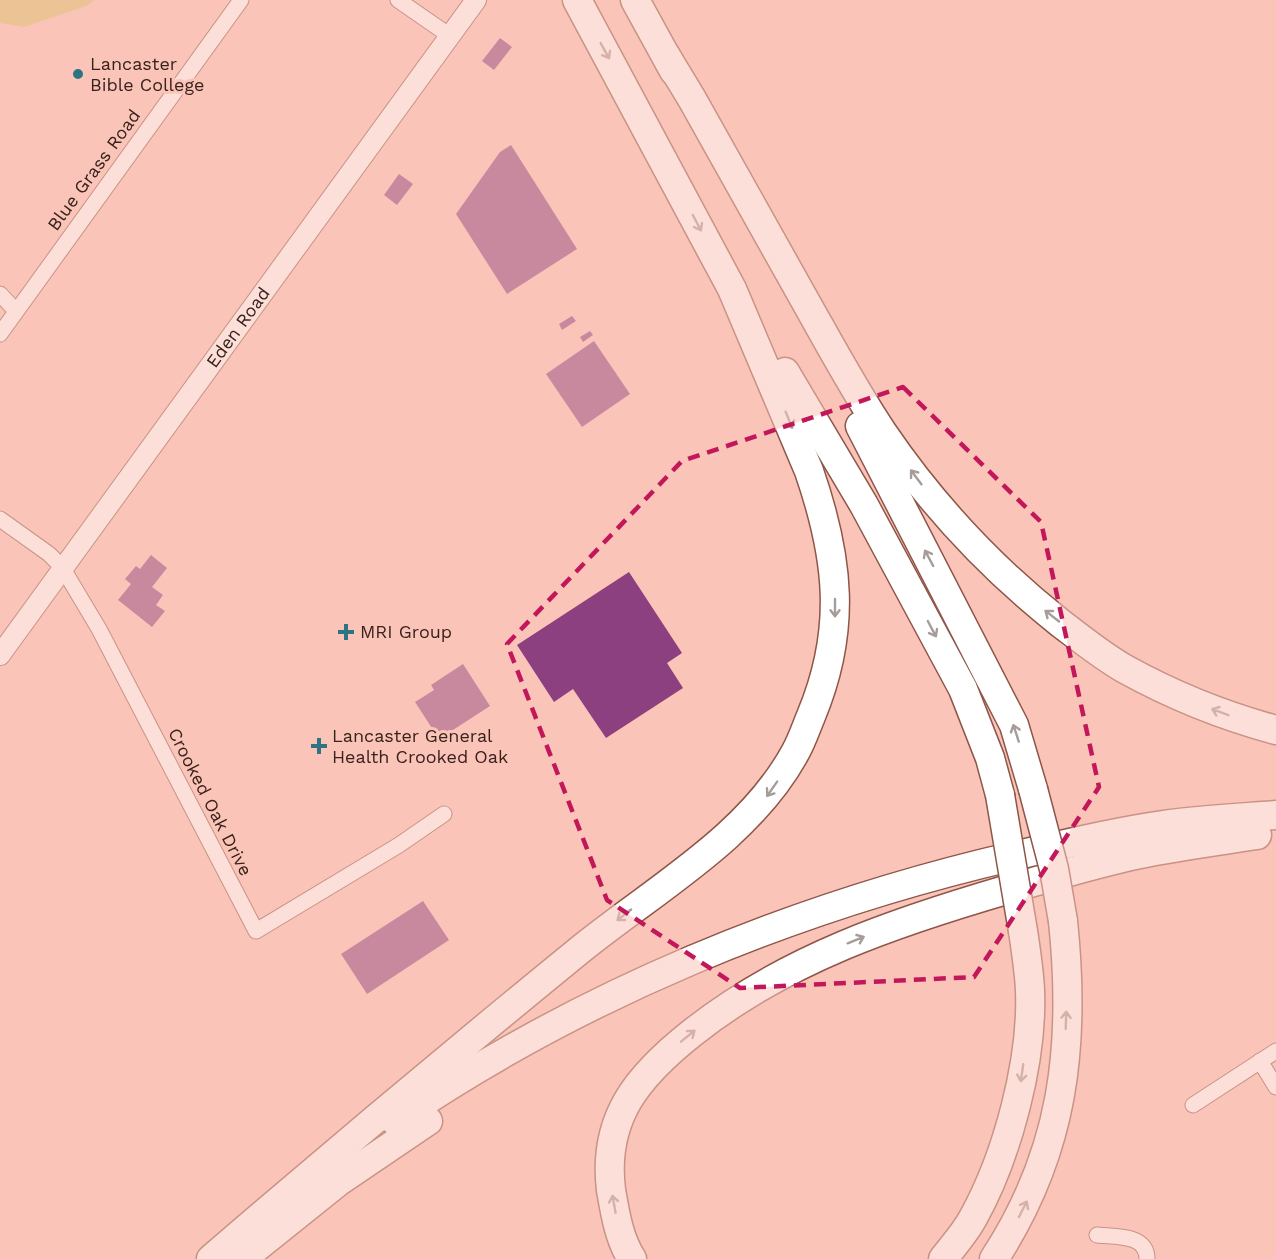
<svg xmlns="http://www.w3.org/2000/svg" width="1276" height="1259" font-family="'Work Sans',sans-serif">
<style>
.green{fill:#d9c069}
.building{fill:#8c4080}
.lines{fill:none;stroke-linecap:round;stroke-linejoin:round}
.minor-casing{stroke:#8e5548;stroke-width:17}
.tertiary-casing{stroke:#8e5548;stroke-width:22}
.motorway-casing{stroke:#8e5548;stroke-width:31}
.minor{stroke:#fff;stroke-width:15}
.tertiary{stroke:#fff;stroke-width:20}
.motorway{stroke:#fff;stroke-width:28}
.motorway-bridge-casing{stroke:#8e5548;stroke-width:31;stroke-linecap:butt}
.motorway-bridge{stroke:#fff;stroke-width:28}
.oneway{stroke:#a69c99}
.marked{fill:none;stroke:#c2185b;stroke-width:4.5;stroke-dasharray:12 8;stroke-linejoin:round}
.poi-dot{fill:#2f7483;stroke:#fac5b8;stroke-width:2}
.labels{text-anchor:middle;stroke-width:6;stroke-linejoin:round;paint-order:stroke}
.poi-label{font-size:18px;fill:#3a221c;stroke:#fac5b8;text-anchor:start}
.street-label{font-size:18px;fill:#3a221c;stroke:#fac5b8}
</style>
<rect width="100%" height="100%" fill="#fac5b8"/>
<!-- green -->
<path class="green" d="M0,0h95l-9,6 -62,21 -24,-4z"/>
<!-- building -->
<g class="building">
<path d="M500,38l12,9 -18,23 -12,-9z"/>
<path d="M511,145l66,104 -70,45 -51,-80 44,-62z"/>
<path d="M399,174l14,10 -16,21 -13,-10z"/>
<path d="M572,316l4,5 -14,9 -3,-6z"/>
<path d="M590,331l3,4 -10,7 -3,-5z"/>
<path d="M594,341l36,53 -48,33 -36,-53z"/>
<path d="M151,555l16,13 -15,19 11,8 -7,10 9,6 -13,16 -34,-27 13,-16 -6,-5 11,-13 4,3z"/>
<path d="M629,572l53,81 -15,10 16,25 -77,50 -33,-49 -19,13 -37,-57z"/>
<path d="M463,664l27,42 -51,33 -24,-37 19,-12 -3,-5z"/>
<path d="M423,901l26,39 -82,54 -26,-40z"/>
</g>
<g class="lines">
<defs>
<g id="minor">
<path d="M398,0l52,36"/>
<path d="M0,294l16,17"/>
<path d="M0,334l241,-334"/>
<path d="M0,519l49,35 13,13 37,62 157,302 143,-86 45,-31"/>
<path d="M1260,1061l16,26"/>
<path d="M1193,1105l83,-54"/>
<path d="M1097,1235c19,2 50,-1 50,24"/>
</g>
<g id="tertiary">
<path id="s1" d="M0,655l476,-655"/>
</g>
<g id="motorway">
<path d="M635,0l39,71"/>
<path d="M666,56l26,43c37,66 74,132 111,198 26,46 51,93 80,136 49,72 108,135 176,189 21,16 43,34 66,47 47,26 99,47 151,61"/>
<path d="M785,372l79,133 99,184 27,69 10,37"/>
<path d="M860,426l154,299 19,64"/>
<path d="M395,1121c187,-127 399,-214 619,-265 49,-12 99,-24 149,-31 37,-5 75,-7 113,-10"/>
<path d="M211,1259c122,-105 245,-208 370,-310 74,-60 169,-112 215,-198 6,-11 10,-23 15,-35 36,-86 28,-158 -2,-245l-77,-182 -155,-289"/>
<path d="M242,1259l96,-77 90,-61"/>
<path d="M632,1259c-13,-20 -17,-46 -21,-69 -9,-73 28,-115 81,-157 93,-74 204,-111 317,-144 43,-12 87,-26 131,-35 39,-8 78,-13 117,-19"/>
<path d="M943,1259c10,-13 22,-26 30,-41 34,-61 60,-157 57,-228 -1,-20 -4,-39 -7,-59"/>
<path d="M994,1259c70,-107 82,-213 69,-338"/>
</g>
</defs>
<!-- minor casing -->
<use href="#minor" class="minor-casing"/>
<!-- tertiary casing -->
<use href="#tertiary" class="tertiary-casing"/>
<!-- motorway casing -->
<use href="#motorway" class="motorway-casing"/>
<!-- minor -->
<use href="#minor" class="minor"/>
<!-- tertiary -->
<use href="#tertiary" class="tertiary"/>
<!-- motorway -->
<use href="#motorway" class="motorway"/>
<defs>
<g id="motorway-bridge">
<path d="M1033,789l21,80 9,52"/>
<path d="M1000,795l23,136"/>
</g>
</defs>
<!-- motorway-bridge casing -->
<use href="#motorway-bridge" class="motorway-bridge-casing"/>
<!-- motorway-bridge -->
<use href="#motorway-bridge" class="motorway-bridge"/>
</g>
<!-- one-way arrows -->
<defs><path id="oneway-shaft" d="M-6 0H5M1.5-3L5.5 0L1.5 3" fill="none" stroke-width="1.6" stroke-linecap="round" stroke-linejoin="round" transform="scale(1.5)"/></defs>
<g class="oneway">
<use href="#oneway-shaft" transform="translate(605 51) rotate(61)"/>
<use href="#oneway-shaft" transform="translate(697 223) rotate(62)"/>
<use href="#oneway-shaft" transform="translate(789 420) rotate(68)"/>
<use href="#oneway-shaft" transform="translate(916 477) rotate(-127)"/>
<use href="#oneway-shaft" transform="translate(929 558) rotate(-118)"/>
<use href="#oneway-shaft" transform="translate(835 608) rotate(90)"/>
<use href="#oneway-shaft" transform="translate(1052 616) rotate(-142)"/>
<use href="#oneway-shaft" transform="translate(932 629) rotate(62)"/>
<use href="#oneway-shaft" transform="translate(1220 712) rotate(-159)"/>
<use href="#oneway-shaft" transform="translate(1016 733) rotate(-108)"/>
<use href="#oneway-shaft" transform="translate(772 789) rotate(125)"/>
<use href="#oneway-shaft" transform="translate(624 915) rotate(142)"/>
<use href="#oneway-shaft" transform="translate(856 940) rotate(-22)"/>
<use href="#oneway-shaft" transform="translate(1066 1020) rotate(-88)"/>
<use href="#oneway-shaft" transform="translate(688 1036) rotate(-39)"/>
<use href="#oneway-shaft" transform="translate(1022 1073) rotate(98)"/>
<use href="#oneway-shaft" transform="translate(614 1204) rotate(-100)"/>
<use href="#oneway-shaft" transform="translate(1023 1209) rotate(-63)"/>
</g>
<!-- marked area -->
<path d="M0 0H1276V1259H0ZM903,387l138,135 58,265 -125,190 -234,11 -133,-88 -100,-256 175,-183z" fill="#fac5b8" fill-opacity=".55" fill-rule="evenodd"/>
<path class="marked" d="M903,387l138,135 58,265 -125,190 -234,11 -133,-88 -100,-256 175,-183z"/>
<!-- markers -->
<g class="poi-dot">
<circle cx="78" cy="74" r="6"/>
<path d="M343 623h6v6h6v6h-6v6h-6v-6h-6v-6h6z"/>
<path d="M316 737h6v6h6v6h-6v6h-6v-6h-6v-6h6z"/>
</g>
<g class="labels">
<!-- poi labels -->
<g class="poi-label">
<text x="90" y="70">Lancaster<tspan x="90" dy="21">Bible College</tspan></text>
<text x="360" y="638">MRI Group</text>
<text x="332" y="742">Lancaster General<tspan x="332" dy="21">Health Crooked Oak</tspan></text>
</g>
<!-- street labels -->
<g class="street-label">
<text transform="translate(94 170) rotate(-54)" y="6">Blue Grass Road</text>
<text dy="6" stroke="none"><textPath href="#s1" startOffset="405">Eden Road</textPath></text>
<text transform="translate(210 802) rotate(63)" y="6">Crooked Oak Drive</text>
</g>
</g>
</svg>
